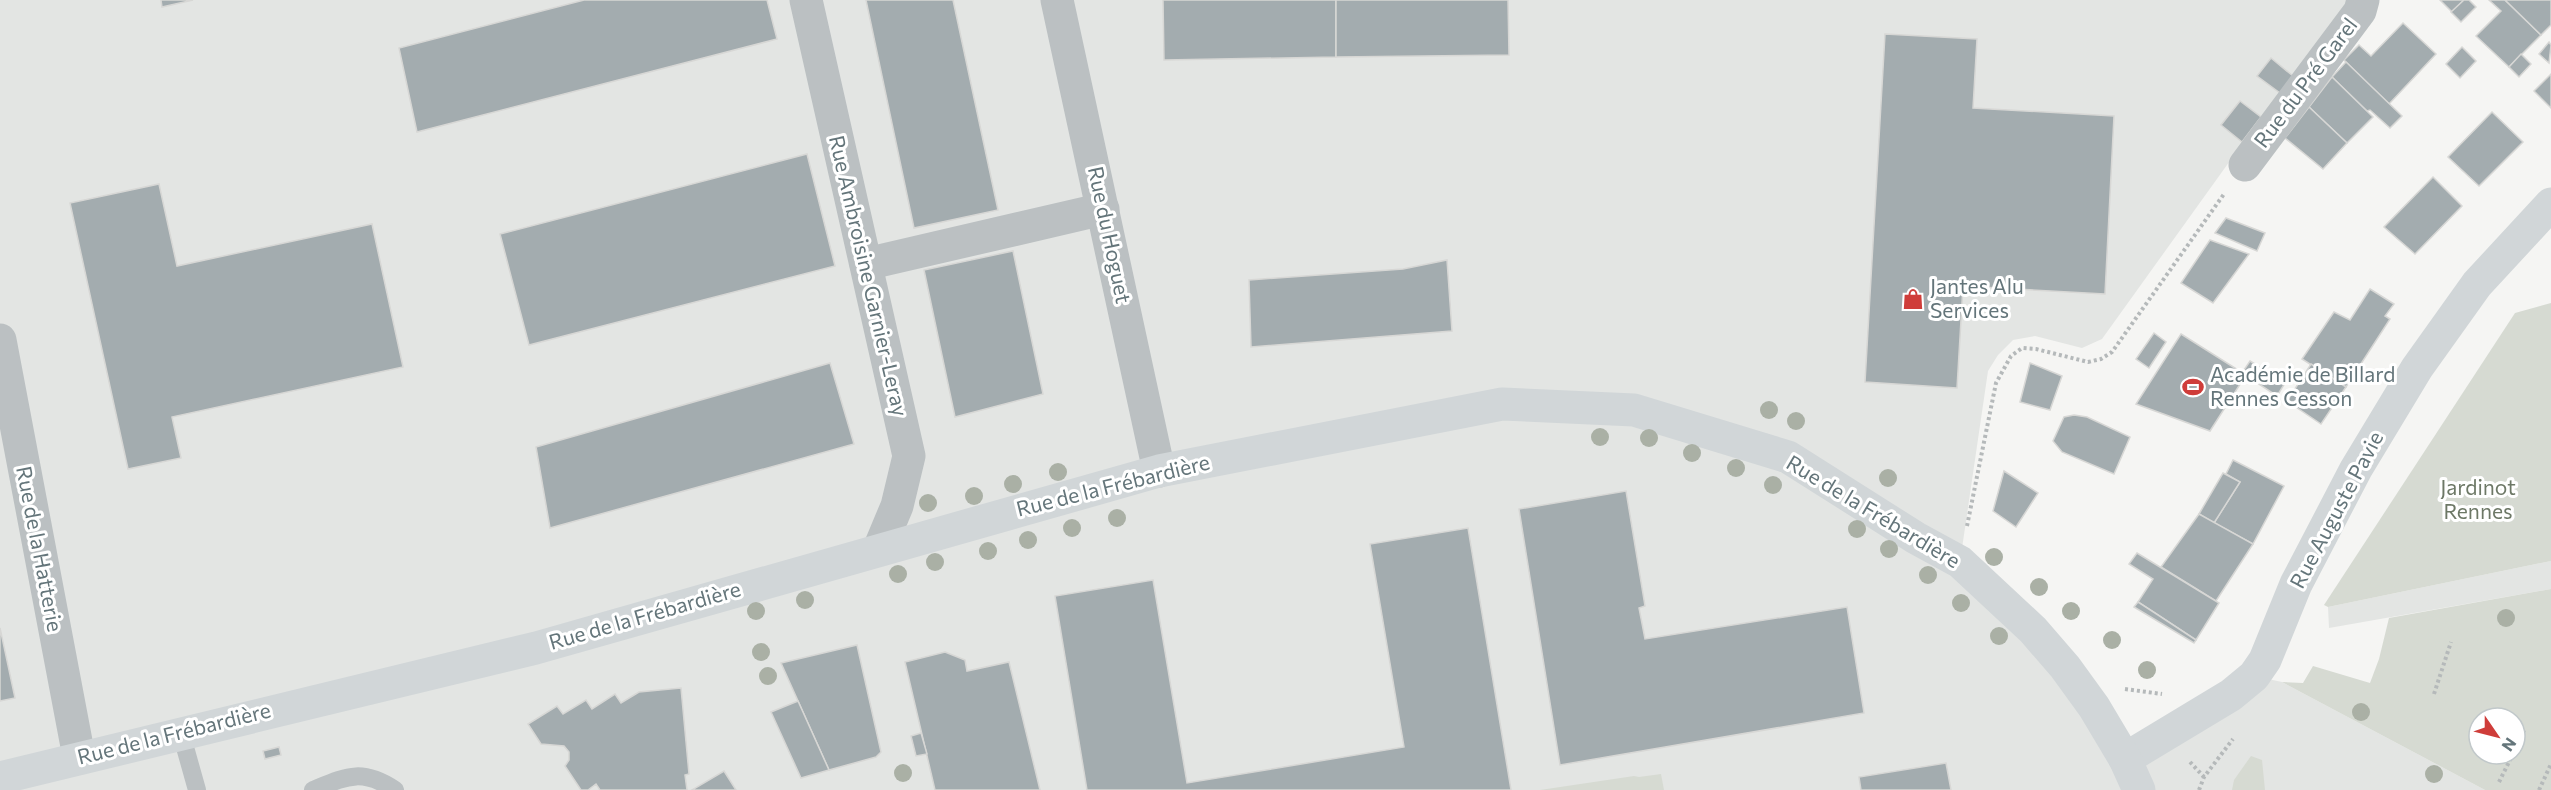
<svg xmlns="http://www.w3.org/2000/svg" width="2551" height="790" font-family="Commissioner,sans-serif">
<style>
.built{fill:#e3e5e3}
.green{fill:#d6dad2;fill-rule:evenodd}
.building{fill:#a3acaf;stroke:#d7d7d5;stroke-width:1.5}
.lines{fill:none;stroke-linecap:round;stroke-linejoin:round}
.path{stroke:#b5b9ba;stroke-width:4;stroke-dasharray:3 3;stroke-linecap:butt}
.lane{stroke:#bbc0c2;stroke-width:18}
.street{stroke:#bbc0c2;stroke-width:33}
.secondary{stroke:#d1d6d8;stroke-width:33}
.tree{fill:#aab0a5}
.labels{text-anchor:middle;stroke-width:6;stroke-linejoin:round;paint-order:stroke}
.street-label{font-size:21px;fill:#64757a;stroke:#fff}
.poi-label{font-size:21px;fill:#64757a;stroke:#fff;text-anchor:start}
.park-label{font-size:21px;fill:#6d7866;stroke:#fff}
</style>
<rect width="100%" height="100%" fill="#f5f5f3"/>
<!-- built -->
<g class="built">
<path d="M0,0h2363l-131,158 -130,181 -20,9 -47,-12 -22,4 -15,15 -10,16 -28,191 165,197 129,-83 28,6 203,108h-2485z"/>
<path d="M2551,561v28l-222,39 -1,-21z"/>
</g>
<!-- green -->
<g class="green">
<path d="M2551,303v258l-223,46 -4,-2 191,-292z"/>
<path d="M2551,589v201h-66l-203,-108 21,1 10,-17 57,17 9,-24 10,-41zM2479,718h36v36h-36z"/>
<path d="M2251,756l11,4 3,30h-33l2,-10z"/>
<path d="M1661,774l3,16h-124l94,-14 5,1z"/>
</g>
<!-- building -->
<g class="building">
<path d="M161,0h32l-31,7z"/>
<path d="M584,0h183l10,39 -360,93 -18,-84z"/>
<path d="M866,0h87l45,210 -84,18z"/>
<path d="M1163,0h173v57l-172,3z"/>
<path d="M1336,0h172l1,55 -173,2z"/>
<path d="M2440,0h24l-12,12z"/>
<path d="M2464,0h5l7,7 -15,15 -10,-10z"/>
<path d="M2489,0h16l36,35 -32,32 -33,-31 25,-25z"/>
<path d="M2505,0h46v25l-10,10z"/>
<path d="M2403,23l33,31 -47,50 -45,-44 15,-15 12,11z"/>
<path d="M1885,34l92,5 -4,69 141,8 -9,178 -142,-8 -6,102 -92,-6z"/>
<path d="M2549,42l2,3 -2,18 -10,-9z"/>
<path d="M2462,47l14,14 -16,17 -14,-14z"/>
<path d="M2521,54l10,10 -12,13 -10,-10z"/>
<path d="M2271,58l22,18 -13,17 -23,-17z"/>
<path d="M2346,62l56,54 -12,12 -20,-18 -3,1 -35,-34z"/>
<path d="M2551,74v34l-17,-17z"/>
<path d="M2332,77l41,40 -26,26 -38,-36z"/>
<path d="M2240,101l21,16 -19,25 -21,-17z"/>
<path d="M2309,107l38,36 -24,26 -38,-31z"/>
<path d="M2492,112l31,30 -44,44 -31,-29z"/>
<path d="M807,154l28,112 -306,79 -29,-111z"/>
<path d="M2433,177l29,29 -47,48 -31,-27z"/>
<path d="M159,184l18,82 195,-42 31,143 -231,50 9,41 -53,11 -58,-266z"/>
<path d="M2226,218l39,15 -8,18 -42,-18z"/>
<path d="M2210,240l39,14 -36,49 -32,-20z"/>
<path d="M1013,251l30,143 -88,23 -31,-147z"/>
<path d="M1447,260l5,71 -201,16 -2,-67 154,-11z"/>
<path d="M2370,289l24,15 -9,12 5,3 -44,68 -44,-28 32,-47 16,8z"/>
<path d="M2154,333l12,9 -17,26 -13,-9z"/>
<path d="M2181,334l65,41 -36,56 -74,-27z"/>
<path d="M2250,361l35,22 -8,13 -35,-23z"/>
<path d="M830,363l24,81 -304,84 -14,-81z"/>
<path d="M2030,363l32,13 -12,34 -30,-8z"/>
<path d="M2311,364l35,23 -25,37 -34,-23z"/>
<path d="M2074,415l13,2 43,20 -16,37 -52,-22 -9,-11 11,-24z"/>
<path d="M2233,460l51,26 -31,58 -39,-21 26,-41 -14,-8z"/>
<path d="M2004,471l34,22 -22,34 -23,-16z"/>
<path d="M2223,473l17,9 -26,41 -15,-9z"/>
<path d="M1626,491l19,115 -6,2 6,31 202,-32 17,106 -304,52 -41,-256z"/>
<path d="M2199,514l54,30 -37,57 -55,-34z"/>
<path d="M1468,528l43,262h-424l-32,-194 98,-16 34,203 217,-36 -34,-203z"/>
<path d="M2137,553l82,50 -23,37 -58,-38 15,-23 -24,-15z"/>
<path d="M2138,602l17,11 41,27 -2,3 -60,-36z"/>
<path d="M0,628l15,70 -15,3z"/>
<path d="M857,645l24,107 -5,5 -47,13 -48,-107z"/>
<path d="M945,652l20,8 2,11 42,-9 31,128h-105l-30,-128z"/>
<path d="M681,688l8,86 -4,1 2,15h-87l-4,-6 -8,6h-7l-16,-24 4,-6v-8l-5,-6 -23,-2 -13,-20 29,-18 6,8 23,-14 6,9 23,-15 6,9 18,-11z"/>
<path d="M798,701l31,69 -28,8 -30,-66z"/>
<path d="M921,733l6,21 -11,2 -5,-20z"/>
<path d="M279,747l2,8 -16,4 -2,-8z"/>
<path d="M1946,763l5,27h-90l-2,-13z"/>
<path d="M724,771l12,19h-44z"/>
</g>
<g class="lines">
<!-- path -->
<g class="path">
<path d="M1967,526l29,-143 15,-27 11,-8 14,1 52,13 13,-3 11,-7 112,-158"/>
<path d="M2125,689l37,5"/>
<path d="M2434,694l17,-52"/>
<path d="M2515,749l10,-21"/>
<path d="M2190,762l14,15"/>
<path d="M2499,782l14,-28"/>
<path d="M2199,790l5,-13 29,-38"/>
<path d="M2539,790l12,-26"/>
</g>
<!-- lane -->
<g class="lane">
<path d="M181,733l16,57"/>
<path d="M313,790c34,-14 49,-22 82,0"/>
</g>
<!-- street -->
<g class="street">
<path d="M806,0l103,456 -12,50 -18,43"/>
<path d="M1057,0l102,471"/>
<path d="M2245,165l115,-154 3,-11"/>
<path d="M866,264l237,-55"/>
<path d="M0,340l79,417"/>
</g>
<!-- secondary -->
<g class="secondary">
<path d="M2125,759l106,-64 23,-19 11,-16 31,-76 60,-115 61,-101 60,-84 74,-80"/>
<path d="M0,778l536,-130 623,-177 343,-67 132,6 154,47 128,81 44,24 73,68 32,37 29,40 31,52 14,31"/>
</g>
</g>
<!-- trees -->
<g class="tree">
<circle cx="1769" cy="410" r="9"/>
<circle cx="1796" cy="421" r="9"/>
<circle cx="1600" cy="437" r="9"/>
<circle cx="1649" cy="438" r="9"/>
<circle cx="1692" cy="453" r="9"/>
<circle cx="1736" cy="468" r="9"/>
<circle cx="1058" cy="472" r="9"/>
<circle cx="1888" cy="478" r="9"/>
<circle cx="1013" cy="484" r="9"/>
<circle cx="1773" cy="485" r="9"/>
<circle cx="974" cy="496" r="9"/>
<circle cx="928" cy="503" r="9"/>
<circle cx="1117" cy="518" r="9"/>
<circle cx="1072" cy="528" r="9"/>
<circle cx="1857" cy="529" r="9"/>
<circle cx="1028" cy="540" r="9"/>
<circle cx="1889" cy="549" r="9"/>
<circle cx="988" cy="551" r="9"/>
<circle cx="1994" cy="557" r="9"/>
<circle cx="935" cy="562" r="9"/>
<circle cx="898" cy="574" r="9"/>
<circle cx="1928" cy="575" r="9"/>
<circle cx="2039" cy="587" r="9"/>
<circle cx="805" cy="600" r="9"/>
<circle cx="1961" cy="603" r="9"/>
<circle cx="756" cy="611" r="9"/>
<circle cx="2071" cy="611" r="9"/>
<circle cx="2506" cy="618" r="9"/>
<circle cx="1999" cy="636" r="9"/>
<circle cx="2112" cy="640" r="9"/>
<circle cx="761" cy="652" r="9"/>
<circle cx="2147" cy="670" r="9"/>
<circle cx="768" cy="676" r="9"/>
<circle cx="2361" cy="712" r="9"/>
<circle cx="903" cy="773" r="9"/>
<circle cx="2434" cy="774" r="9"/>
</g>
<!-- icons -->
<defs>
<symbol id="shop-bare" viewBox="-9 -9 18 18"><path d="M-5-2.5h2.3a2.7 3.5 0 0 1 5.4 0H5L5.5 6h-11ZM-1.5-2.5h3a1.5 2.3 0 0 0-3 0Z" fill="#cf3d3a" stroke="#fff" stroke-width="2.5" paint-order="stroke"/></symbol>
<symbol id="stadium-bare" viewBox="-9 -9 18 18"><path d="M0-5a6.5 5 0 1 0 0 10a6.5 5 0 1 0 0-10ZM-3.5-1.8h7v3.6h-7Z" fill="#cf3d3a" stroke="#fff" stroke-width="2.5" paint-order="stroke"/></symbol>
</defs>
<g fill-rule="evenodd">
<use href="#shop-bare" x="1898" y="284" width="30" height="30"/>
<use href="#stadium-bare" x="2178" y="372" width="30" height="30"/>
</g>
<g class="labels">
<!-- street labels -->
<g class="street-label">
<text transform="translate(2306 83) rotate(-53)" y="7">Rue du Pré Garel</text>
<text transform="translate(1109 235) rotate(78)" y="7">Rue du Hoguet</text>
<text transform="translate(868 276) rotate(77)" y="7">Rue Ambroisine Garnier-Leray</text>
<text transform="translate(1113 486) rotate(-14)" y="7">Rue de la Frébardière</text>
<text transform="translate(2337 510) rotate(-62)" y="7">Rue Auguste Pavie</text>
<text transform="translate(1873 512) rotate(31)" y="7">Rue de la Frébardière</text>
<text transform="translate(39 549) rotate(79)" y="7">Rue de la Hatterie</text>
<text transform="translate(645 616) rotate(-16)" y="7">Rue de la Frébardière</text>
<text transform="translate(174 734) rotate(-14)" y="7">Rue de la Frébardière</text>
</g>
<!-- poi labels -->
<g class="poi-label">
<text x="1930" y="294">Jantes Alu<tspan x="1930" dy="24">Services</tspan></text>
<text x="2210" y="382">Académie de Billard<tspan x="2210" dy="24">Rennes Cesson</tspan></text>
</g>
<!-- park labels -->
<g class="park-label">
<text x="2478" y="495">Jardinot<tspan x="2478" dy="24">Rennes</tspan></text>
</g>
</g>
<!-- north arrow -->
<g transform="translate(2497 736) rotate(125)"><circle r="28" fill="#ffffff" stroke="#c1c8ca" stroke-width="1.5"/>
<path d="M0-4.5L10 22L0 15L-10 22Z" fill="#cf3d3a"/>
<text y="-9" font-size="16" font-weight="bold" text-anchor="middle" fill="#64757a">N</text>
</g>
</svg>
